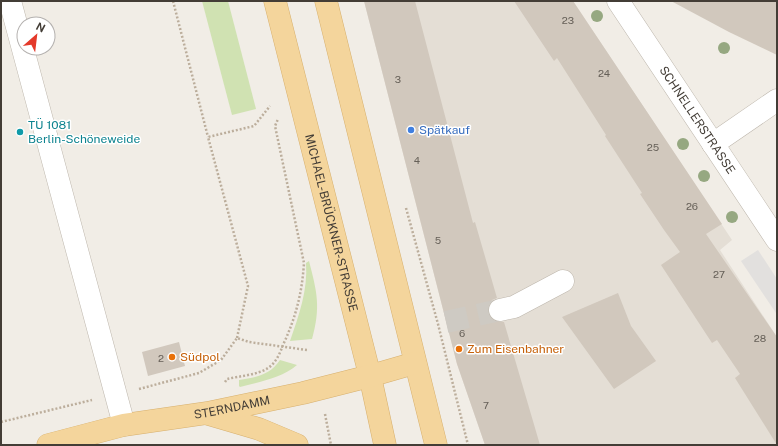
<svg xmlns="http://www.w3.org/2000/svg" width="778" height="446" font-family="'Public Sans',sans-serif">
<style>
.residential{fill:#e4ded5}
.green{fill:#d0e2b2}
.parking{fill:#e2e0de}
.building{fill:#d1c8bd}
.lines{fill:none;stroke-linecap:round;stroke-linejoin:round}
.minor-tunnel{stroke:#cecac3;stroke-width:22;stroke-dasharray:22 11;stroke-linecap:butt}
.minor-casing{stroke:#beb7ad;stroke-width:23}
.major-casing{stroke:#d7b06e;stroke-width:23}
.path{stroke:#bcae9c;stroke-width:2.5;stroke-dasharray:2 2;stroke-linecap:butt}
.minor{stroke:#fff;stroke-width:22}
.major{stroke:#f4d59c;stroke-width:22}
.tree{fill:#96a881}
.shop-dot{fill:#3f7fe0;stroke:#fff;stroke-width:1.5}
.culture-dot{fill:#0f9aa8;stroke:#fff;stroke-width:1.5}
.food-dot{fill:#e8710a;stroke:#fff;stroke-width:1.5}
.labels{text-anchor:middle;stroke-width:3;stroke-linejoin:round;paint-order:stroke}
.number-label{font-size:10px;fill:#666058}
.street-label{font-size:12px;fill:#433d36;stroke:#fff}
.culture-label{font-size:12px;fill:#0d838f;stroke:#fff;text-anchor:start}
.shop-label{font-size:12px;fill:#366cbe;stroke:#fff;text-anchor:start}
.food-label{font-size:12px;fill:#c56008;stroke:#fff;text-anchor:start}
</style>
<rect width="100%" height="100%" fill="#f1ede6"/>
<!-- residential -->
<path class="residential" d="M364,1h209l159,239 -12,10 57,87v108h-292l-28,-81z"/>
<!-- green -->
<g class="green">
<path d="M202,1h26l28,108 -24,6z"/>
<path d="M309,261c8,31 12,46 3,78l-22,2c9,-26 18,-51 16,-78z"/>
<path d="M280,360l17,5c-15,13 -38,17 -57,22l-1,-1v-6c17,-3 30,-4 41,-20z"/>
</g>
<!-- parking -->
<path class="parking" d="M758,250l19,29 -1,34 -35,-52z"/>
<!-- building -->
<g class="building">
<path d="M364,1h51l58,222 2,-1 22,76 -5,2 -4,6v7l2,5 6,4h8l36,123h-55l-28,-81z"/>
<path d="M514,1h59l149,223 -16,10 71,103v108l-42,-67 5,-4 -23,-34 -5,3 -51,-78 19,-13 -16,-22 -24,-36 2,-1 -37,-57 1,-1 -49,-77 -3,3z"/>
<path d="M671,1h106v54l-48,-23z"/>
<path d="M618,293l13,33 25,35 -42,28 -52,-72z"/>
<path d="M179,342l6,24 -37,10 -6,-24z"/>
</g>
<g class="lines">
<!-- minor-tunnel -->
<path class="minor-tunnel" d="M446,322l54,-12"/>
<defs>
<g id="minor">
<path d="M10,1l114,424"/>
<path id="s1" d="M618,1l159,239"/>
<path d="M713,144l64,-44"/>
<path d="M500,310l14,-3 49,-26"/>
</g>
<g id="major">
<path id="s2" d="M275,1l95,375 15,69"/>
<path d="M326,1l110,444"/>
<path d="M208,414l51,15 38,16"/>
<path id="s3" d="M48,445l76,-20 83,-12 96,-20 67,-17 45,-13"/>
</g>
</defs>
<!-- minor casing -->
<use href="#minor" class="minor-casing"/>
<!-- major casing -->
<use href="#major" class="major-casing"/>
<!-- path -->
<g class="path">
<path d="M173,1l35,136"/>
<path d="M406,208l32,116 30,121"/>
<path d="M237,338l11,-52 -40,-149 46,-11 16,-20"/>
<path d="M225,382l2,-3c13,-3 30,-4 41,-11 8,-5 12,-15 15,-23 13,-28 19,-52 21,-82l-29,-137 3,-7"/>
<path d="M139,389l60,-16 22,-13 16,-22 12,4 58,8"/>
<path d="M325,414l6,31"/>
<path d="M1,422l91,-22"/>
</g>
<!-- minor -->
<use href="#minor" class="minor"/>
<!-- major -->
<use href="#major" class="major"/>
</g>
<!-- trees -->
<g class="tree">
<circle cx="597" cy="16" r="6"/>
<circle cx="724" cy="48" r="6"/>
<circle cx="683" cy="144" r="6"/>
<circle cx="704" cy="176" r="6"/>
<circle cx="732" cy="217" r="6"/>
</g>
<!-- markers -->
<circle class="shop-dot" cx="411" cy="130" r="4"/>
<circle class="culture-dot" cx="20" cy="132" r="4"/>
<g class="food-dot">
<circle cx="459" cy="349" r="4"/>
<circle cx="172" cy="357" r="4"/>
</g>
<g class="labels">
<!-- number labels -->
<g class="number-label">
<text x="568" y="24">23</text>
<text x="604" y="77">24</text>
<text x="398" y="83">3</text>
<text x="653" y="151">25</text>
<text x="417" y="164">4</text>
<text x="692" y="210">26</text>
<text x="438" y="244">5</text>
<text x="719" y="278">27</text>
<text x="462" y="337">6</text>
<text x="760" y="342">28</text>
<text x="161" y="362">2</text>
<text x="486" y="409">7</text>
</g>
<!-- street labels -->
<g class="street-label">
<text dy="4" stroke="none"><textPath href="#s1" startOffset="143">SCHNELLERSTRASSE</textPath></text>
<text dy="4" stroke="none"><textPath href="#s2" startOffset="229">MICHAEL-BRÜCKNER-STRASSE</textPath></text>
<text dy="4" stroke="none"><textPath href="#s3" startOffset="188">STERNDAMM</textPath></text>
</g>
<!-- culture labels -->
<g class="culture-label">
<text x="28" y="129">TÜ 1081<tspan x="28" dy="14">Berlin-Schöneweide</tspan></text>
</g>
<!-- shop labels -->
<g class="shop-label">
<text x="419" y="134">Spätkauf</text>
</g>
<!-- food labels -->
<g class="food-label">
<text x="467" y="353">Zum Eisenbahner</text>
<text x="180" y="361">Südpol</text>
</g>
</g>
<!-- border -->
<rect width="778" height="446" fill="none" stroke="#433d36" stroke-width="4"/>
<!-- north arrow -->
<g transform="translate(36 36) rotate(28)"><circle r="19" fill="#ffffff" stroke="#b4b1af"/>
<path d="M0-3L7 15L0 10L-7 15Z" fill="#e4392a"/>
<text y="-6" font-size="11" font-weight="bold" text-anchor="middle" fill="#433d36">N</text>
</g>
</svg>
